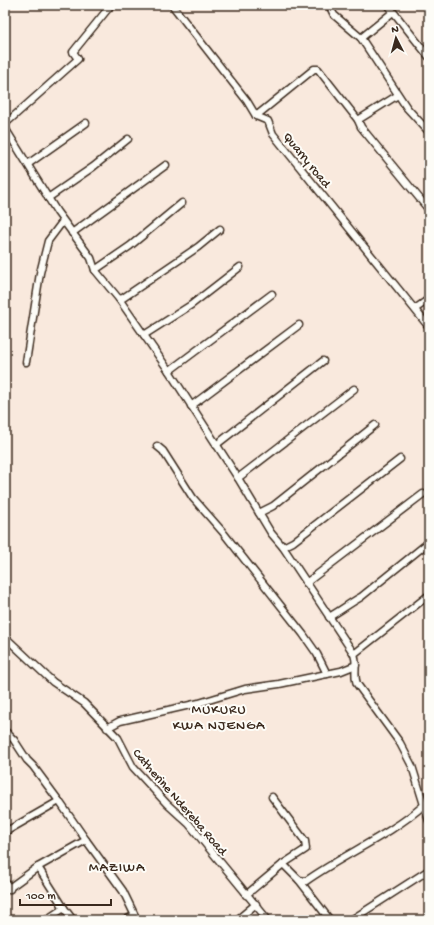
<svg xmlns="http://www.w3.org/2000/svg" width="434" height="925" font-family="'Gochi Hand',sans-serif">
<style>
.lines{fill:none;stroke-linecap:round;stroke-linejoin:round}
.minor-casing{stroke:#3b2a1e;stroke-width:9}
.minor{stroke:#fdfcf7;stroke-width:6}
.labels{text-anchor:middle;stroke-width:4;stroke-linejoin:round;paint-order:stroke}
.street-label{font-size:13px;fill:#3b2a1e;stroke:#fdfcf7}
.neighbourhood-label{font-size:14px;letter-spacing:1px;fill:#3b2a1e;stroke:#fdfcf7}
</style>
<rect width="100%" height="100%" fill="#f9e9dd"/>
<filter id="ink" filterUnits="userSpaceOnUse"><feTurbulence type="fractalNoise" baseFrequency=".025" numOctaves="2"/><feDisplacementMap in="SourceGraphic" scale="8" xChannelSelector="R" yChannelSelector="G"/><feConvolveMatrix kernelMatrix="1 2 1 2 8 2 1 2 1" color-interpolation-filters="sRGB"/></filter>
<g filter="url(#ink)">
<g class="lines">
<defs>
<g id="minor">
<path d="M172,5l75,96 9,15 12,5 5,13 156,193"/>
<path d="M329,5l5,10 27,23 46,70 22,24"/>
<path d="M388,5l41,52"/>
<path d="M361,38l32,-26"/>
<path d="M256,116l58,-47h4l40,51 3,7 68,83"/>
<path d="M358,120l40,-25"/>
<path d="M5,124l73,-65 -5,-7 38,-47"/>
<path d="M5,128l52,84 34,46 4,12 24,29 50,72 69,107 33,55 12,14 71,107c4,11 -1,20 3,30l43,59 12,23 17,55"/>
<path d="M28,164l58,-41"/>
<path d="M48,198l45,-31 35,-28"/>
<path d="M72,233l94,-68"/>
<path d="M95,270l35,-24 52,-43"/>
<path d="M119,299l4,-1 75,-51 22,-18"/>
<path d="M415,309l14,-10"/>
<path d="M144,335l47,-30 49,-38"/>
<path d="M26,362l14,-89 8,-32 15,-20"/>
<path d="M169,371l103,-77"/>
<path d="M191,406l108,-81"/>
<path d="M216,445l107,-84"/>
<path d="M157,446l6,5 30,47 29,33 81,103 14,20 10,20"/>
<path d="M238,478l116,-89"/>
<path d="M259,513l14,-7 102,-81"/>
<path d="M283,547l10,-5 107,-83"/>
<path d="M306,583l117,-89"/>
<path d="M329,617c11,-6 21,-14 32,-20l68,-55"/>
<path d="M5,637l48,45 31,21 34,35 15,29 34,37 22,20 79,96"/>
<path d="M354,654l75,-59"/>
<path d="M107,728l13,-7 79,-18 46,-14 34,-5 62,-13 15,-6"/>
<path d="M5,731l9,9 13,20 6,6 26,35"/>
<path d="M272,797l33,44 1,8 -23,15"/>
<path d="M5,832l54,-31 27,39"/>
<path d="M38,867l26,41"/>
<path d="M299,880l31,40"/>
<path d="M5,882l5,7"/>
<path d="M5,891l33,-24 48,-27 37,51 14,29"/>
<path d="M246,895l37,-31 16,16 7,1c38,-27 83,-45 118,-76"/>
<path d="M46,920l18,-12 9,12"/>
<path d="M126,920l7,-4"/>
<path d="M237,920l19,-16"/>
<path d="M351,920l78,-50"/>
</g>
</defs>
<!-- minor casing -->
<use href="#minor" class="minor-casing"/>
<!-- minor -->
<use href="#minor" class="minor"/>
</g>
</g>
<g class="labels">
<!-- street labels -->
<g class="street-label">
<text transform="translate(308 159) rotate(51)" y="5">Quarry road</text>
<text transform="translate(181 801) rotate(49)" y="5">Catherine Ndereba Road</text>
</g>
<!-- neighbourhood labels -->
<g class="neighbourhood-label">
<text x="219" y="713">MUKURU<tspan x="219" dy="16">KWA NJENGA</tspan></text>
<text x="117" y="871">MAZIWA</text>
</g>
</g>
<!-- margin -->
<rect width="434" height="925" fill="none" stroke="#fdfcf7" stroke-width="20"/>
<rect x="10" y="10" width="414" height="905" fill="none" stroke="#3b2a1e" stroke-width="1.5" filter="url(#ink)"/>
<!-- north arrow -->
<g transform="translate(396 38) rotate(354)" stroke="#fdfcf7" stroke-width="3" paint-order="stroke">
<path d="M0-3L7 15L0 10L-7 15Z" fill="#3b2a1e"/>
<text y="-6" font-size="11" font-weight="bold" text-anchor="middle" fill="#3b2a1e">N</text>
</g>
<!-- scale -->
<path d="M20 899v6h91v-6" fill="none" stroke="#3b2a1e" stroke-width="2"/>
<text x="26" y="899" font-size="12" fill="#3b2a1e" stroke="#fdfcf7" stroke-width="3" paint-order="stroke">100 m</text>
</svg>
